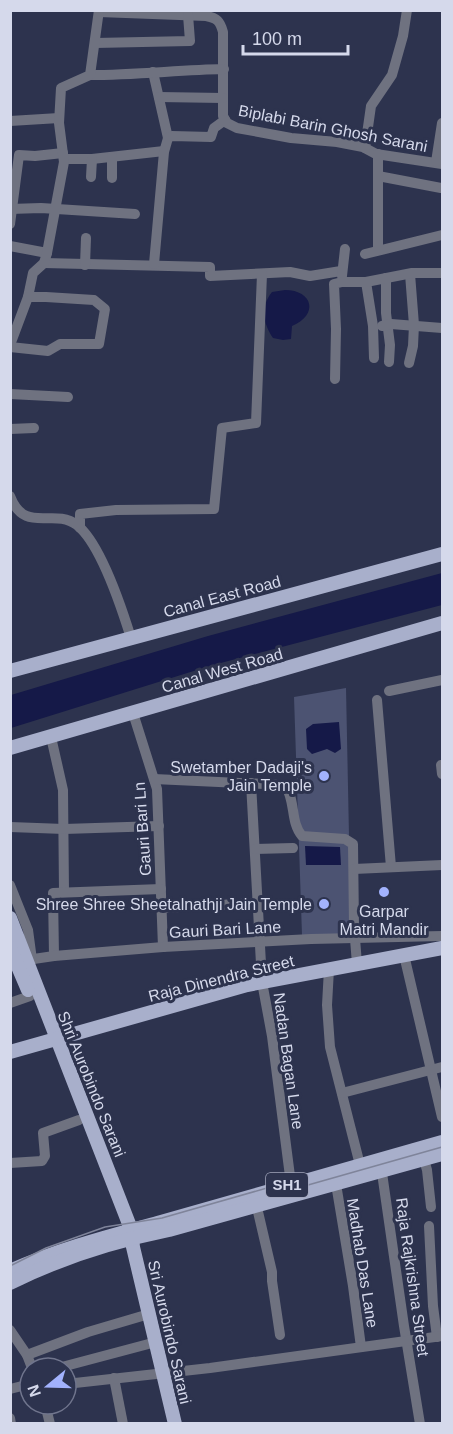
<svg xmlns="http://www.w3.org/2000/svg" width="453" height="1434" font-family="Arial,sans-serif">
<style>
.green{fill:#4c5372}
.water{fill:#151948}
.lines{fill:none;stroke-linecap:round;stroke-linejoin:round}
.minor{stroke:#6f7280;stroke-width:10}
.major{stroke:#a8afcb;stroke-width:14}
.tram{stroke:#7f849a;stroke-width:1.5}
.poi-dot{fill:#a2b2fd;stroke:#2d334e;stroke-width:2}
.labels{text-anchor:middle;stroke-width:6;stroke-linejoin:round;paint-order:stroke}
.shield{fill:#2d334e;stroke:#a3a7bc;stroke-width:1.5}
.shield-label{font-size:15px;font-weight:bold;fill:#d5d9eb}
.street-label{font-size:16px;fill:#d5d9eb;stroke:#2d334e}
.poi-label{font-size:16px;fill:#d5d9eb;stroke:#2d334e;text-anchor:end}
</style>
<rect width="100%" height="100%" fill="#2d334e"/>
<!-- green -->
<path class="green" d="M346,688l5,247h-49l-8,-238z"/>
<!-- water -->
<g class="water">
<path d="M285,290c28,0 34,25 7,36l-1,13 -8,1 -10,-2c-10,-15 -13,-31 -1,-46z"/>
<path d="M442,573v32l-229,60 -202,63v-33l197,-59z"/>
<path d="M339,722l2,27 -6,4 -8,-4 -15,5 -5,-5 -1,-20 7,-5z"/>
<path d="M305,846l35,1 1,18h-35z"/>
</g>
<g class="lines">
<!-- minor -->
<g class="minor">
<path d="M99,12l107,4c11,2 14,5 17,16v84l4,7 10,5 54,10 46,4 26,5 13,7 66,10"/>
<path d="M95,43l95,-2 -2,-26"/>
<path d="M153,72l15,66"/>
<path d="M90,75c45,0 89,-5 134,-6"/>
<path d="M159,97l64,1"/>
<path d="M10,121l49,-3"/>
<path d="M365,148l6,-42 21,-31 11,-39 4,-26"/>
<path d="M64,159h28l72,-8"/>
<path d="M436,162l6,-39"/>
<path d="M378,176l63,12"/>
<path d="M91,177l1,-18"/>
<path d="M112,178v-21"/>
<path d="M10,209l31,-1 94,6"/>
<path d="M10,224l9,-69 16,1 28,-3"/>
<path d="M10,246l37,7"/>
<path d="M378,250v-96"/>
<path d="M365,254l77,-19"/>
<path d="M44,263l166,4v9l80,-4 20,4 31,-5"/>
<path d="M154,264l10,-112 4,-14 4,-2 39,1 3,-9 11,-8"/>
<path d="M85,265l1,-27"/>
<path d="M342,276l3,-27"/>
<path d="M386,278v35l4,32 -1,17"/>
<path d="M366,282l7,44 1,32"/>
<path d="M382,326l9,-2 51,4"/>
<path d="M10,345l18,-48 5,-24 11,-10 3,-10 17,-91 -5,-39 2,-35 29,-13 9,-65"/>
<path d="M10,347l38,4 12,-7h39l6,-35 -11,-9 -48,-3h-18"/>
<path d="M409,363l4,-17 1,-21 -4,-51"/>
<path d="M335,379l1,-50 -2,-45 8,-2h24l46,-9h30"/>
<path d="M10,394l58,3"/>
<path d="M10,429l24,-1"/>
<path d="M10,496c15,39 43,11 67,29 24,19 45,84 54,113"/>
<path d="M80,528v-14l36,-4 98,-1 8,-81 34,-5 6,-149"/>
<path d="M389,691l53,-11"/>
<path d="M377,700l14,167"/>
<path d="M133,713l24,76 6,158"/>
<path d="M51,737l12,53 1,102"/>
<path d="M441,765l1,9"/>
<path d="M154,779l131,6c11,16 5,37 17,51l43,3 8,5 1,82 3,38"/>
<path d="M251,783l11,199 10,54 19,148"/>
<path d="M10,827l54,2 95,-3"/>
<path d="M255,849l38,-1"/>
<path d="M354,869l88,-4"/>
<path d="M10,885l18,45 4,30"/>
<path d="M162,908l95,-5"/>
<path d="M404,955l38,162"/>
<path d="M54,956l-1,-63 108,-4"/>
<path d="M20,961l34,-5 109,-9 148,-8 131,-3"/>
<path d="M329,969l-2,36 3,42 30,118"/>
<path d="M10,1003l20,-7"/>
<path d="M342,1093l100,-26"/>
<path d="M424,1160l3,10 4,37"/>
<path d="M10,1163l32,-2 3,-5 -2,-23 36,-13"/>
<path d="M381,1166l23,160 16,98"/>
<path d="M336,1184l17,102 8,61"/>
<path d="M255,1199l17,73v9l8,54"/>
<path d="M429,1226l4,80 4,31"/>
<path d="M10,1330l17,25 5,13"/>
<path d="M27,1355l61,-23 61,-18"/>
<path d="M58,1368l98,-26"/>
<path d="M114,1378l9,46"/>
<path d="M66,1384l144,-16 232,-32"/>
<path d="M10,1389l20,-5"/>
<path d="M45,1404l5,20"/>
<path d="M10,1418l1,6"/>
</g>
<!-- major -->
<g class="major">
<path d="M10,671l432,-117"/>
<path d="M10,748l432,-125"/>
<path d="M10,918l121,311 2,18 42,177"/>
<path d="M10,948l18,42"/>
<path d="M10,1052l237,-67 195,-37"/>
<path d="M10,1271c49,-22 100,-35 151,-49l281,-80"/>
<path d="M10,1283c50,-25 105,-42 159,-53l273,-76"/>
</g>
<!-- tram -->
<path class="tram" d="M10,1266l36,-18 59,-21 57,-9 112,-32 27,1 141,-40"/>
</g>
<!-- markers -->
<g class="poi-dot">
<circle cx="324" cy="776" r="6"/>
<circle cx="384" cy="892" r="6"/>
<circle cx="324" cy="904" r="6"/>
</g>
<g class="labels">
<!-- shield labels -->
<rect class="shield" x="266" y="1173" width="42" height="24" rx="4.5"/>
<g class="shield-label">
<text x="287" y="1190">SH1</text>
</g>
<!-- street labels -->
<g class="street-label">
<text transform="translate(333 128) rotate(11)" y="6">Biplabi Barin Ghosh Sarani</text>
<text transform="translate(222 596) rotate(-15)" y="6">Canal East Road</text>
<text transform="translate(222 670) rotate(-16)" y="6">Canal West Road</text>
<text transform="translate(142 829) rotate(-94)" y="6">Gauri Bari Ln</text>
<text transform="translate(225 929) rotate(-3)" y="6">Gauri Bari Lane</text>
<text transform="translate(221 978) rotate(-14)" y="6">Raja Dinendra Street</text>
<text transform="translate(289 1061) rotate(82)" y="6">Nadan Bagan Lane</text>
<text transform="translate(92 1084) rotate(68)" y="6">Shri Aurobindo Sarani</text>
<text transform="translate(363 1263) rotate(81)" y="6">Madhab Das Lane</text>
<text transform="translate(413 1277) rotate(82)" y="6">Raja Rajkrishna Street</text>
<text transform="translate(170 1332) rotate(77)" y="6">Sri Aurobindo Sarani</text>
</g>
<!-- poi labels -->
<g class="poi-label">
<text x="312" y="773">Swetamber Dadaji's<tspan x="312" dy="18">Jain Temple</tspan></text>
<text x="312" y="910">Shree Shree Sheetalnathji Jain Temple</text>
<text x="384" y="917" text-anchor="middle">Garpar<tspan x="384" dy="18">Matri Mandir</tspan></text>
</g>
</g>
<!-- border -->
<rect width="453" height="1434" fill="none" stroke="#d5d9eb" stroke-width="24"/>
<!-- north arrow -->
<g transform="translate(48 1386) rotate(251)"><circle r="28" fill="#2d334e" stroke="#70758d" stroke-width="1.5"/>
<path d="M0-4.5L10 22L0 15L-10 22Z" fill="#a2b2fd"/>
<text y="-9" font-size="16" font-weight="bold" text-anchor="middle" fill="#d5d9eb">N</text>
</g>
<!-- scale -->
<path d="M243 45v9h105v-9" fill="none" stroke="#d5d9eb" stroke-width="3"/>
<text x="252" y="45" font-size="18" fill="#d5d9eb" stroke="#2d334e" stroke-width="4.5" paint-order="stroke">100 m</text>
</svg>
